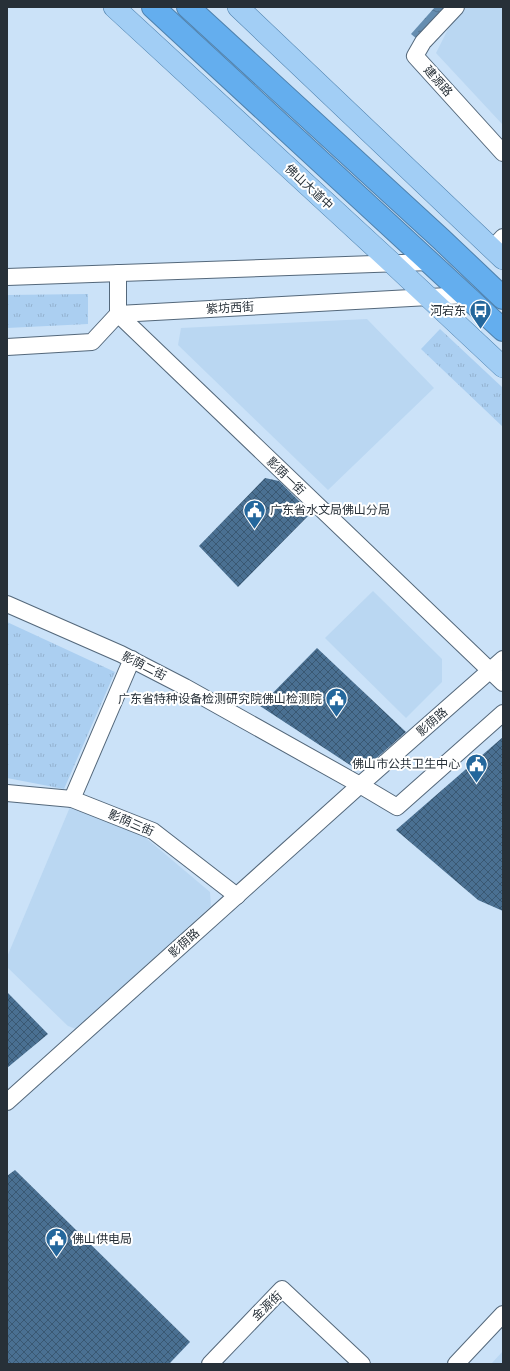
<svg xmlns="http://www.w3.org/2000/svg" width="510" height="1371" font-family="'Alegreya Sans','Noto Sans SC',sans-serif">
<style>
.built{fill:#bad7f2}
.park{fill:url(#park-tufts)}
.water{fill:url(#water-ripples)}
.building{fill:url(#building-cross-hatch)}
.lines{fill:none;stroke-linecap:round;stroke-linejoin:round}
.minor-casing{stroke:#54687b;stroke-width:18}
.major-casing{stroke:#4f82ae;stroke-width:22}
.highway-casing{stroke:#4f82ae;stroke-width:24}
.minor{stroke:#fff;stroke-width:16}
.major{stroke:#a2cef5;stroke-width:21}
.highway{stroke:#64aeee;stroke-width:22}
.labels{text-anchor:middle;stroke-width:4;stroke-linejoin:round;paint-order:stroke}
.street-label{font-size:12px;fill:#273038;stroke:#fff}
.poi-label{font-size:12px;fill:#273038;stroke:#fff;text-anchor:end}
</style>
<defs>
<pattern id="park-tufts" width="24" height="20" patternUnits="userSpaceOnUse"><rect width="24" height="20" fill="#abcff1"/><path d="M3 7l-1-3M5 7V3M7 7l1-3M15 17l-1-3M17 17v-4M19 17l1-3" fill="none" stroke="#93b2cf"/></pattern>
<pattern id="water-ripples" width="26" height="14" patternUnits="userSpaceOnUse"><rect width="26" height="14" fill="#658db0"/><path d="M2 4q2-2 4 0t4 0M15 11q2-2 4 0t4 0" fill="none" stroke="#537490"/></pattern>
<pattern id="building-cross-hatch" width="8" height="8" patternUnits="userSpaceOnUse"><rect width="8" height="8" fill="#4a7092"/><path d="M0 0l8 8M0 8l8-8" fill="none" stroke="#3a5872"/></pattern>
</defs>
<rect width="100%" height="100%" fill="#cbe2f8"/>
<!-- built -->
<g class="built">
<path d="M459,7h44v118l-67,-72z"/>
<path d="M367,319l67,69 -106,102 -150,-145 3,-17z"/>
<path d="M373,591l69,68v23l-36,36 -81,-80z"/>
<path d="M70,807l70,26 70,59 1,14 -135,123 -8,-3 -61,-59v-10z"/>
<path d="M503,1351v13h-12z"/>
</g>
<!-- park -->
<g class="park">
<path d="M88,294v30l-81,4v-33z"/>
<path d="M440,329l63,59v39l-82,-78z"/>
<path d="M7,622l108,50 -51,117 -57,-11z"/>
</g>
<!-- water -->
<path class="water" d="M435,7h14l-32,32 -6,-5z"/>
<!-- building -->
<g class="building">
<path d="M265,478l14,3 29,29 1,5 -71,72 -39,-41z"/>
<path d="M317,648l89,84 -43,38 -13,-5 -90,-59z"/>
<path d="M503,737v174l-25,-11 -82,-70z"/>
<path d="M7,992l41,42 -41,34z"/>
<path d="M15,1170l175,172 -21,22h-162v-188z"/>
</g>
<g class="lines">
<defs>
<g id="minor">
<path d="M456,7l-33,35 -8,14 88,97"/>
<path d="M492,249l11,-12"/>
<path d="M118,273v41l385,369"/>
<path d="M7,277l423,-15"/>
<path d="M7,347l85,-5 26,-28 348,-19"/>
<path d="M7,604l114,50 64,33 175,98 37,22 106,-94"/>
<path d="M7,793l65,6 81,32 84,65"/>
<path d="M72,799l60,-140"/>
<path d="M7,1102l353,-317 143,-126"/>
<path d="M210,1364l72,-75 80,75"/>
<path d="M456,1364l47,-50"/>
</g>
<g id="major">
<path d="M114,7l278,256 111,104"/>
<path d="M238,7l265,252"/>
</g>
<g id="highway">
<path d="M153,7l350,323"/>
<path d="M188,7l253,232 62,59"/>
</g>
</defs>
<!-- minor casing -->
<use href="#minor" class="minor-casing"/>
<!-- major casing -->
<use href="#major" class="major-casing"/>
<!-- highway casing -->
<use href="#highway" class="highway-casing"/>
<!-- minor -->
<use href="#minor" class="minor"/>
<!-- major -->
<use href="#major" class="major"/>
<!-- highway -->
<use href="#highway" class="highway"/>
</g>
<!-- icons -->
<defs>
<symbol id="bus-pin" viewBox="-11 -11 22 30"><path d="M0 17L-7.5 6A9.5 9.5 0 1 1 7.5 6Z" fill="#24679c" stroke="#fff"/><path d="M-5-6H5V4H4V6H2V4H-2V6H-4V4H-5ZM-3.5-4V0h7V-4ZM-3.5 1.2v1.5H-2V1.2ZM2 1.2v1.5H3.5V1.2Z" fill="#fff"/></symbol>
<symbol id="civic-pin" viewBox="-11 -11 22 30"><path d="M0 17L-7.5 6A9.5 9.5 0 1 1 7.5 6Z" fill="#24679c" stroke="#fff"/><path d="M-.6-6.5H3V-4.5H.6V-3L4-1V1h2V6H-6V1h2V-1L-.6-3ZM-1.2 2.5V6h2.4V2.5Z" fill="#fff"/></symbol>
</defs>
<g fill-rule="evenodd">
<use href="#bus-pin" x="468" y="298" width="25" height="34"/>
<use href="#civic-pin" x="242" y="498" width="25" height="34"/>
<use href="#civic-pin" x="324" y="686" width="25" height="34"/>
<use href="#civic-pin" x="464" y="752" width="25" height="34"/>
<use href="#civic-pin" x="44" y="1226" width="25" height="34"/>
</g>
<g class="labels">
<!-- street labels -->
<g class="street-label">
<text transform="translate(438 81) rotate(48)" y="4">建源路</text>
<text transform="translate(309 187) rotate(43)" y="4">佛山大道中</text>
<text transform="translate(230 308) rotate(-3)" y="4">紫坊西街</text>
<text transform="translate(286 476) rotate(44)" y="4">影荫一街</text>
<text transform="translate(144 666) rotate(27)" y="4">影荫二街</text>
<text transform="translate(432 722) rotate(-41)" y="4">影荫路</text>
<text transform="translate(131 823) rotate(23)" y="4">影荫三街</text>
<text transform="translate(184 943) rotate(-42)" y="4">影荫路</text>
<text transform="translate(267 1306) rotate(-43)" y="4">金源街</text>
</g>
<!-- poi labels -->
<g class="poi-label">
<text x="466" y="315">河宕东</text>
<text x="270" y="514" text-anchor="start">广东省水文局佛山分局</text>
<text x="322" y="703">广东省特种设备检测研究院佛山检测院</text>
<text x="460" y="768">佛山市公共卫生中心</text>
<text x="72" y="1243" text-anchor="start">佛山供电局</text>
</g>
</g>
<!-- border -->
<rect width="510" height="1371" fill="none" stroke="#273038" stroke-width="16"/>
</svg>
